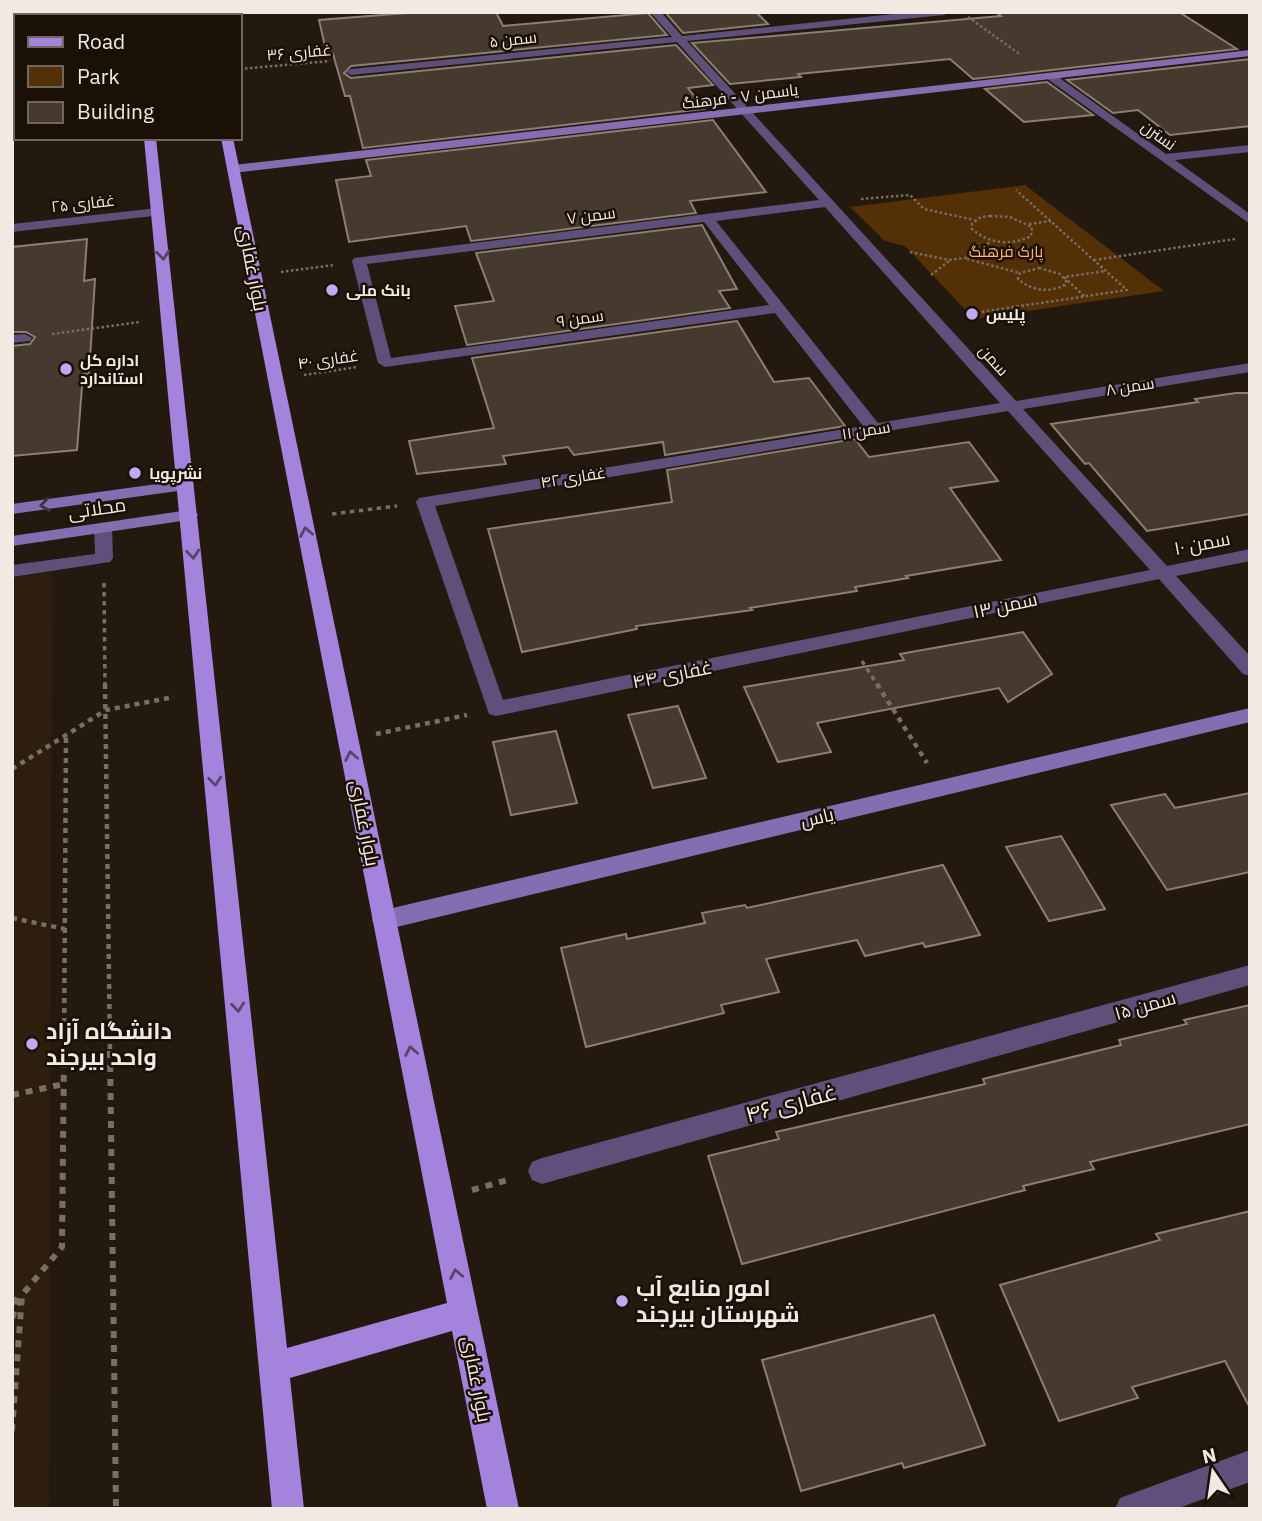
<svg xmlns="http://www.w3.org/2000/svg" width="1262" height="1521" font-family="'IBM Plex Sans',Cairo,sans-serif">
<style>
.built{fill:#2e1e0e}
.green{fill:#533006}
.building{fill:#46392e;stroke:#8c7e71;stroke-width:2}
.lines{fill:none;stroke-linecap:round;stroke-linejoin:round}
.path-far3{stroke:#786e65;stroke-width:2.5;stroke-dasharray:2.5 2.5;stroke-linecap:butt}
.path-far2{stroke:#786e65;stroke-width:3.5;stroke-dasharray:4.5 4.5;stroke-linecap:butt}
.path-far1{stroke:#786e65;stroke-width:4.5;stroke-dasharray:5 5;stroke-linecap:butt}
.path{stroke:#786e65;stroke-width:6;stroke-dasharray:7 7;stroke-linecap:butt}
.street{fill:#5e507b;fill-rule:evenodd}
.secondary{fill:#856db2;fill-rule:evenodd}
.primary{fill:#a383dc;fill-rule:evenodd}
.oneway{stroke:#584466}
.oneway2{stroke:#403142}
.poi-dot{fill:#c1a8f3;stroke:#1b1006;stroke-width:2.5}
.labels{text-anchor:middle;stroke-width:5;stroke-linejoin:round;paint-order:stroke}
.far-street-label{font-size:16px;fill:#f1e9e2;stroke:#1b1006}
.far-park-label{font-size:16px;fill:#feb36a;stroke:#1b1006}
.far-poi-label{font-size:16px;font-weight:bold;fill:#f1e9e2;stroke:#1b1006;text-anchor:start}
.street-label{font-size:19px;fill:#f1e9e2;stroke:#1b1006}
.near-poi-label{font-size:23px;font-weight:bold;fill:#f1e9e2;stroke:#1b1006;text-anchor:start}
.near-street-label{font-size:23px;fill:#f1e9e2;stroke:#1b1006}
</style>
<rect width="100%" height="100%" fill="#24190f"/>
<!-- built -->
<path class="built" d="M52,572l-3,937h-37v-931z"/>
<!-- green -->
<path class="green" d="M1025,185l139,106 -190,28 -69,-73 -20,-5 -35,-34z"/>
<!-- building -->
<g class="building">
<path d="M420,12h76l7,14 145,-13 19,22 -316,31 -7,7 7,5 325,-33 37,40 -25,3 16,21 -341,39 -13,-52h-5l-12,-42 -6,1 -8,-35z"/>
<path d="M665,12h91l12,12 -85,9z"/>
<path d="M996,12h183l58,37 -264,30 -23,-20 -152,15 3,3 -71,7 -38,-41 309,-27z"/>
<path d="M1250,59v67l-80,9 -32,-25 -25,3 -46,-33z"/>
<path d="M1047,82l46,33 -69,7 -39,-33z"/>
<path d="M713,120l53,72 -76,9 6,12 -225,28 -5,-15 -117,16 -13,-62 35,-4 -5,-16z"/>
<path d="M702,225l35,64 -18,2 11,17 -263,37 -12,-39 39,-5 -18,-48z"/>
<path d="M87,239l-3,42 11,-2 -6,95h-6l-6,76 -65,6v-110l18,-2 5,-7 -9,-5h-14v-85z"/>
<path d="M737,321l37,61 35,-4 36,48 -180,29 -2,-13 -89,13 -6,-8 -65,9 3,8 -89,10 -8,-33 85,-13 -22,-70z"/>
<path d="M1236,393h14v121l-103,17 -58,-68 -4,1 -34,-40 147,-22 -3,-3z"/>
<path d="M855,439l14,18 100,-15 29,39 -48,7 51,72 -95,16 2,2 -53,9 2,4 -107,17 2,2 -116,16 1,3 -115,23 -34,-123 184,-27 -5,-32z"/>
<path d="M1023,632l29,42 -44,28 -9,-14 -182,35 14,29 -53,10 -34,-75 160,-27 -4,-6z"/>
<path d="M678,706l28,72 -53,10 -25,-73z"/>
<path d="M556,731l21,72 -66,12 -18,-73z"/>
<path d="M1250,793v79l-83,18 -56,-85 54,-11 10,14z"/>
<path d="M1061,836l44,73 -56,12 -43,-74z"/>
<path d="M943,865l37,70 -55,12 -2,-4 -58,13 -8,-16 -91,19 13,33 -58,13 3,8 -138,34 -25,-99 65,-14 1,5 78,-16 -3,-10 43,-8 2,3z"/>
<path d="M1250,1005v119l-160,38 4,7 -71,17 2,4 -283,74 -34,-108 71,-17 -3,-7 209,-48 -2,-5 138,-34 -2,-5 68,-16 -3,-4z"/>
<path d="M1250,1211v197l-25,-47 -93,26 6,11 -79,23 -59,-136 160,-45 -4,-6z"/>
<path d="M934,1315l51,130 -81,23 -2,-5 -101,28 -39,-131z"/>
</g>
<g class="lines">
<!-- path-far3 -->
<g class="path-far3">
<path d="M75,16l34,-4"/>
<path d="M968,17l53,38"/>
<path d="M12,22h4"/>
<path d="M12,63l4,-1"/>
<path d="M240,69l90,-8"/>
<path d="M861,199l49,-4 14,14 51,11"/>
<path d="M990,216l20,1 22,10 -1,9c-20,10 -42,8 -59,-7v-5l9,-7z"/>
<path d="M1029,224l22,-3"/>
<path d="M910,252l39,8 31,-4 10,-16"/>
<path d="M967,259l53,14"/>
<path d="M1094,260l141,-21"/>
<path d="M1039,268l21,6 6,7 -1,4c-17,8 -33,6 -47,-6l2,-6z"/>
<path d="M281,272l53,-7"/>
<path d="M931,275l18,-14"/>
<path d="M1084,296l-20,-19 42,-6"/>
<path d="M967,314l160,-24 -111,-100"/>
<path d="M52,334l88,-12"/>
<path d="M304,375l53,-8"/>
</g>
<!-- path-far2 -->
<g class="path-far2">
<path d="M332,514l65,-8"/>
<path d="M104,583l1,103"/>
<path d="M862,661l16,25"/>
</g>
<!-- path-far1 -->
<g class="path-far1">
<path d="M105,684l5,369"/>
<path d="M877,684l50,79"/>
<path d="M376,734l91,-19"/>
<path d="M12,769l94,-59 68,-13"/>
<path d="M12,918l53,11"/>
<path d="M64,1053l2,-318"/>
</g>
<!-- path -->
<g class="path">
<path d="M110,1051l6,458"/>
<path d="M12,1095l52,-11"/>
<path d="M472,1190l39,-11"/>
<path d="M12,1303l9,-7"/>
<path d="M12,1318l8,-19"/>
<path d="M12,1431l10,-136 40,-48 2,-196"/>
</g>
<!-- street -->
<g class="street">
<path d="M650,12h11l21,24 231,-24h36l-5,3 -257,26 329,360 234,-38v9l-227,37 144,157 83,-17v12l-74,15 74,80v20l-7,-2 -84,-95 -663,137 -7,-2 -73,-212 3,-4 444,-72 -88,-113 -390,54 -7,-4 -26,-102 2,-3 465,-58 -142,-158 -326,33 -5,-3 5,-3 321,-32zM825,207l175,196 -122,20 -162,-202zM704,222l65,83 -378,53 -24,-94zM1008,411l142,159 -647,130 -68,-194z"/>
<path d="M1046,74h8l112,80 84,-9v7l-75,8 75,54v10l-204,-146z"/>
<rect x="12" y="126" width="4" height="6"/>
<path d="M158,208l6,4 -2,3 -150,17v-8z"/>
<path d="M25,334l7,4 -2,3 -18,2v-8z"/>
<path d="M103,523l9,5 1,30 -3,4 -98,15v-12l83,-11 -1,-26z"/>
<path d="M1250,965v20l-708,199 -10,-4 -4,-9 4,-9 10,-4z"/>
<path d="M1250,1450v32l-74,27h-61l5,-11z"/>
</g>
<!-- secondary -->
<g class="secondary">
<path d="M1250,50v6l-1017,117 -6,-4 6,-4z"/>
<path d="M186,480l8,5 -2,4 -180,25v-10z"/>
<path d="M189,510l6,1 3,4 -3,4 -183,27v-10z"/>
<path d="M1250,708v14l-866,208 -8,-3 -4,-7 4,-7 8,-3z"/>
</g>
<!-- primary -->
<g class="primary">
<path d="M131,12h10l1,4h-10z"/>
<path d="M196,12h10l1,4h-10z"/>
<path d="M144,138h12l131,1210 160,-45 -226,-1165h12l286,1371h-32l-35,-178 -162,47 14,131h-32z"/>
</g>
</g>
<!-- one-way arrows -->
<defs><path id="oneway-chevron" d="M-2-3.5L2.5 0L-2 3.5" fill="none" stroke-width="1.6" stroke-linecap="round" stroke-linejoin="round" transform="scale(1.75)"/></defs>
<g class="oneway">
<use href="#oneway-chevron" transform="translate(163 255) rotate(84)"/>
<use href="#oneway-chevron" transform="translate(306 532) rotate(-101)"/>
<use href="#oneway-chevron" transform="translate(193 554) rotate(84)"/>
<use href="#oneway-chevron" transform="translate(351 756) rotate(-101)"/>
<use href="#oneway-chevron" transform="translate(215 781) rotate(84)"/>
<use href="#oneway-chevron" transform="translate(238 1007) rotate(84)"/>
<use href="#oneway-chevron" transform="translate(411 1051) rotate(-101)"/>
<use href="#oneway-chevron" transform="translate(456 1274) rotate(-101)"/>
</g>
<use class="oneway2" href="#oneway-chevron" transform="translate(45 505) rotate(172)"/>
<!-- markers -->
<g class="poi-dot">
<circle cx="332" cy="290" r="7"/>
<circle cx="972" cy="314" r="7"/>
<circle cx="66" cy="369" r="7"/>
<circle cx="135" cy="473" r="7"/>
<circle cx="32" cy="1044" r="7"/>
<circle cx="622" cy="1301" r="7"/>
</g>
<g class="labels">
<!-- far-street labels -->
<g class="far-street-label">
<text transform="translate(513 39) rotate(-6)" y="6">سمن ۵</text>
<text transform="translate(299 52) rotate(-5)" y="6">غفاری ۳۶</text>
<text transform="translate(740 96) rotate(-7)" y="6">یاسمن ۷ - فرهنگ</text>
<text transform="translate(1159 135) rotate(36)" y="6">نسترن</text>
<text transform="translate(83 203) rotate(-6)" y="6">غفاری ۲۵</text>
<text transform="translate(591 215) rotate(-7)" y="6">سمن ۷</text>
<text transform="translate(580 318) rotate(-8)" y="6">سمن ۹</text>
<text transform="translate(328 359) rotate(-8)" y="6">غفاری ۴۰</text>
<text transform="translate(994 360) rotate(48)" y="6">سمن</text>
<text transform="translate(1130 386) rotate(-9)" y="6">سمن ۸</text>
<text transform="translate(866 430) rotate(-9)" y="6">سمن ۱۱</text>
<text transform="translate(573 477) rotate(-9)" y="6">غفاری ۴۲</text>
</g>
<!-- far-park labels -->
<g class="far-park-label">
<text x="1006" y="257">پارک فرهنگ</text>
</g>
<!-- far-poi labels -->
<g class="far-poi-label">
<text x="346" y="296">بانک ملی</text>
<text x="986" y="320">پلیس</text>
<text x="80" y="366">اداره کل<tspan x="80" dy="18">استاندارد</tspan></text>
<text x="149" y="479">نشرپویا</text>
</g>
<!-- street labels -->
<g class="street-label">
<text transform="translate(253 268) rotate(79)" y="7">بلوار غفاری</text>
<text transform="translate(97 508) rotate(-8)" y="7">محلاتی</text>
<text transform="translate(1202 543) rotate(-11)" y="7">سمن ۱۰</text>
<text transform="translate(1005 605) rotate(-12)" y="7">سمن ۱۳</text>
<text transform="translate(672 674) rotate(-11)" y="7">غفاری ۴۴</text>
<text transform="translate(817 817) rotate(-13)" y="7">یاس</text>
<text transform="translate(365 823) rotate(79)" y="7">بلوار غفاری</text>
<text transform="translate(1145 1005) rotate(-16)" y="7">سمن ۱۵</text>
<text transform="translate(477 1379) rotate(79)" y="7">بلوار غفاری</text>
</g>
<!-- near-poi labels -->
<g class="near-poi-label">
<text x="46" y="1039">دانشگاه آزاد<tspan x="46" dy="26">واحد بیرجند</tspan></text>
<text x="636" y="1296">امور منابع آب<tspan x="636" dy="26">شهرستان بیرجند</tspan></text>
</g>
<!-- near-street labels -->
<g class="near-street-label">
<text transform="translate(791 1103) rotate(-15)" y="8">غفاری ۴۶</text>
</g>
</g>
<!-- border -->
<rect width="1262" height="1521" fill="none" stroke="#f1e9e2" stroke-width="28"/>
<!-- legend -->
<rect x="14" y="14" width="228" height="126" fill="#1b1006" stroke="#71675e" stroke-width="2"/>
<rect x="28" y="37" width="35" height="10" fill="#a383dc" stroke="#71675e" stroke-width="2"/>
<text x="77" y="49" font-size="21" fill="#f1e9e2">Road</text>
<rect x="28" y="66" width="35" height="21" fill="#533006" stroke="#71675e" stroke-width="2"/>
<text x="77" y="84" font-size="21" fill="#f1e9e2">Park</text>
<rect x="28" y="102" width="35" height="21" fill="#46392e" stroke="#71675e" stroke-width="2"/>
<text x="77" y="119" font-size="21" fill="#f1e9e2">Building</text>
<!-- north arrow -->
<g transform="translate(1213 1472) rotate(347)" stroke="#1b1006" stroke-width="5" paint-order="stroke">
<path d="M0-5L12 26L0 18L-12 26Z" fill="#f1e9e2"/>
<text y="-10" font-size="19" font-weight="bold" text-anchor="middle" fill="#f1e9e2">N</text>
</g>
</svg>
